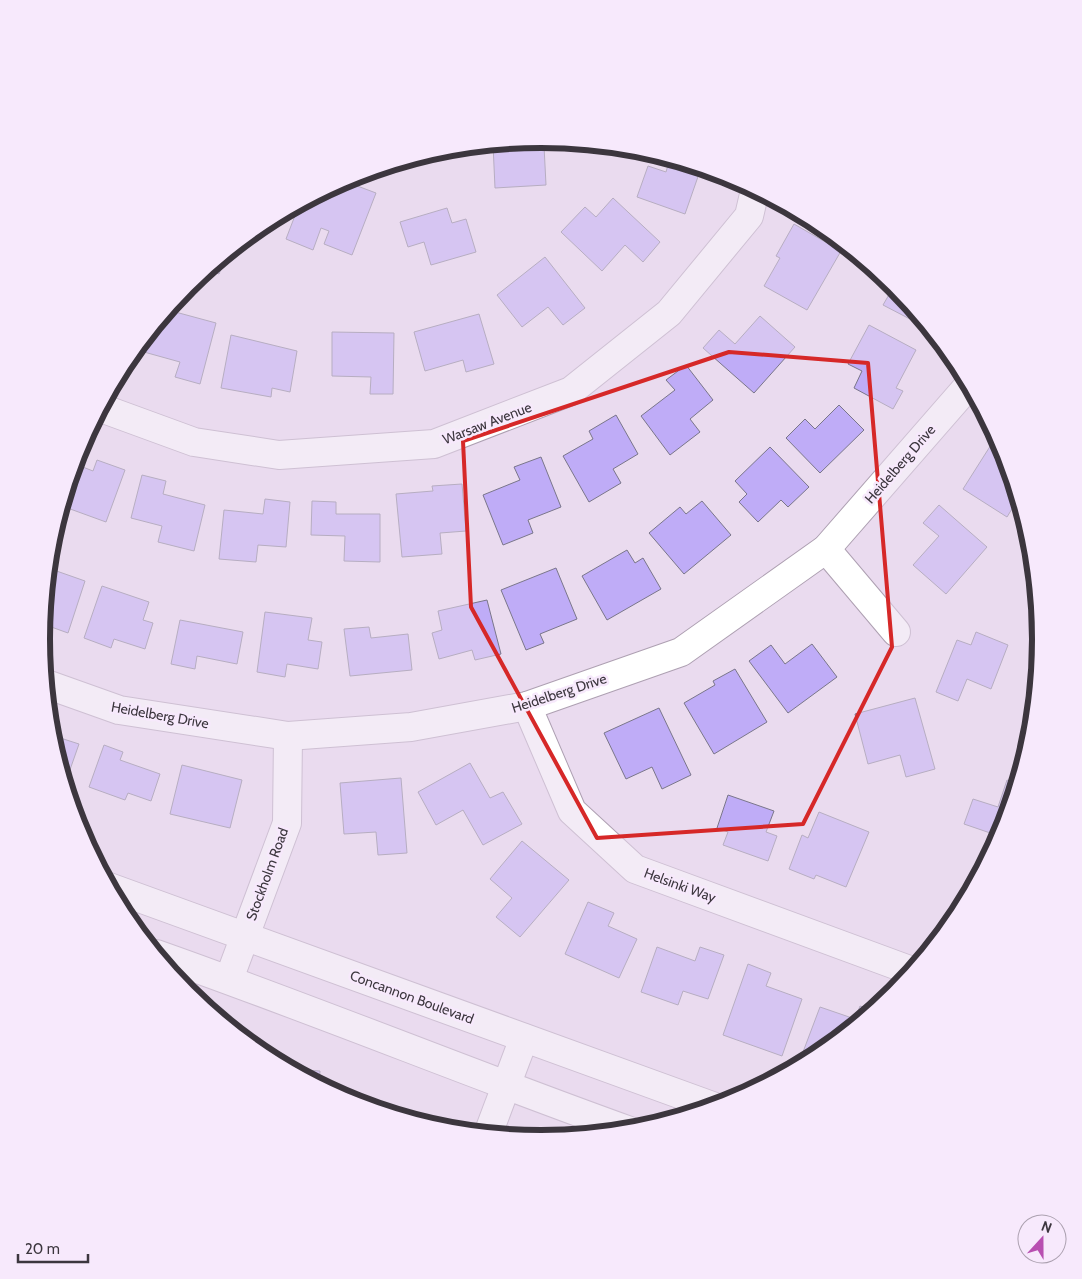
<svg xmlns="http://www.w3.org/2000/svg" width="1082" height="1279" font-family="Cabin,sans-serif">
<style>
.building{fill:#bfacf7;stroke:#7a768a}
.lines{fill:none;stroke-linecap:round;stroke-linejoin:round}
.minor-casing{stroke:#aea0b2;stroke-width:30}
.tertiary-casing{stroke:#aea0b2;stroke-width:30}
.secondary-casing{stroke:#aea0b2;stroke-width:30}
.minor{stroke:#fff;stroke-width:28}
.tertiary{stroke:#fff;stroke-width:28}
.secondary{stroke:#fff;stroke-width:28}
.marked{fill:none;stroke:#d62828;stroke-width:4;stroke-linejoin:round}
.labels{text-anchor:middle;stroke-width:5;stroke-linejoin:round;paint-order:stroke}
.street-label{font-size:14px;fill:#3c363e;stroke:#f7e9fc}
.rim{fill:none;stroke:#3c363e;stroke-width:6}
</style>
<rect width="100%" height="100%" fill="#eadbef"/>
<!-- building -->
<g class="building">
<path d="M541,140l24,2v3l-21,1 2,39 -51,3 -2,-44z"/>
<path d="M652,153l49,15 -16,46 -48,-17 11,-31 18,6 2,-7 -18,-7z"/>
<path d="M344,181l32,12 -24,62 -28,-11 5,-13 -8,-3 -8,22 -27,-11 13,-34z"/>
<path d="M613,198l47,44 -17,20 -18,-17 -23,26 -41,-39 24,-25 11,10z"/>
<path d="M447,208l5,15 14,-4 10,33 -45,13 -7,-23 -16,5 -8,-25z"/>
<path d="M794,224l47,27 -34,59 -43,-24 16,-28 -4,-2z"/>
<path d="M227,254l-8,20 -11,-5z"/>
<path d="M545,257l40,51 -22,17 -15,-18 -26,20 -25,-32z"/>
<path d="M894,286h1l36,44 -48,-25z"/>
<path d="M168,310l48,13 -16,61 -25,-7 5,-15 -36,-10 3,-14h-2z"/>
<path d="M479,314l15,50 -28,8 -3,-12 -38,11 -11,-39z"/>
<path d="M760,316l35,31 -41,46 -51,-45 16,-18 16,14z"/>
<path d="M869,325l47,25 -20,38 7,3 -10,18 -39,-21 8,-17 -14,-7z"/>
<path d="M332,332l62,1 -1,61h-23l1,-17 -39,-1z"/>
<path d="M231,335l66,16 -7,41 -18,-4 -1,9 -50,-9z"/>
<path d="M686,365l27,35 -23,19 10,13 -30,23 -29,-39 34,-26 -9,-10z"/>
<path d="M839,405l25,25 -44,43 -34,-35 19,-19 10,10z"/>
<path d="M616,415l22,39 -25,15 8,14 -32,19 -26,-46 30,-17 -4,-8z"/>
<path d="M996,437l7,12 15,50 -11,18 -44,-28z"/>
<path d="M770,447l39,40 -21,20 -7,-7 -23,22 -19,-20 8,-8 -12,-13z"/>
<path d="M541,457l20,50 -33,13 5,13 -30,12 -20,-50 37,-15 -6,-13z"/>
<path d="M97,460l28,10 -19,52 -44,-16 13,-42 18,7z"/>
<path d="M142,475l24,6 -3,13 42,11 -11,46 -36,-9 4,-16 -31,-8z"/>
<path d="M462,484l4,47 -26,2 2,21 -40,3 -6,-63 37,-3 -1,-5z"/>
<path d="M265,499l25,3 -4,45 -28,-2 -2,17 -37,-3 5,-49 39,4z"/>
<path d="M312,501l24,1v12h44v48l-36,-1 1,-25 -34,-1z"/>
<path d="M702,501l29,34 -47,39 -35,-41 31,-26 6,7z"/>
<path d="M939,505l48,42 -41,47 -33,-29 26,-29 -16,-13z"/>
<path d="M627,550l8,13 8,-5 18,31 -54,31 -25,-44z"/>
<path d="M48,568l37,13 -17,52 -25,-9z"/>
<path d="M556,568l21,51 -37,15 4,9 -18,7 -25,-60z"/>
<path d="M102,586l47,16 -6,18 10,3 -8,26 -31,-10 -3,9 -27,-10z"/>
<path d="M487,600l14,54 -26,6 -3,-10 -33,9 -7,-26 10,-3 -4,-19z"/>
<path d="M265,612l47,6 -4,22 14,2 -4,27 -31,-5 -2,13 -28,-5z"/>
<path d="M180,620l63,12 -6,32 -40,-8 -2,13 -24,-5z"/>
<path d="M369,627l2,11 37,-4 4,36 -62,6 -6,-47z"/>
<path d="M976,632l32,13 -17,44 -24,-10 -9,22 -22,-9 21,-52 14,5z"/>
<path d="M812,644l25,33 -49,36 -39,-52 22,-16 14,19z"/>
<path d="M735,669l32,53 -53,32 -30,-51 31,-18 -2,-4z"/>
<path d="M915,698l20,71 -29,8 -6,-22 -32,9 -13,-50z"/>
<path d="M659,708l32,67 -29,14 -10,-22 -26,12 -22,-46z"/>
<path d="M51,735l28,9 -14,40 -14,-47z"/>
<path d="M104,745l19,7 -3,8 40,14 -9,27 -23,-8 -3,7 -36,-13z"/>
<path d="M470,763l20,35 13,-6 19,32 -39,21 -20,-35 -27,15 -18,-33z"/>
<path d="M182,765l60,15 -12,48 -60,-14z"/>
<path d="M401,778l6,75 -29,2 -2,-23 -32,2 -4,-51z"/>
<path d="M1007,780l10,4 -14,47 -7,12 3,-7 -35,-12 9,-25 25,8z"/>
<path d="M728,795l46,16 -8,21 11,4 -9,25 -45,-16 5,-13 -11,-4z"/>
<path d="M819,812l50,20 -23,55 -30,-12 -2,4 -25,-10 13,-34 6,3z"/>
<path d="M522,841l47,39 -49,57 -24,-20 16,-19 -22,-19z"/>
<path d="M967,882l7,3 -21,36z"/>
<path d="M588,902l26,11 -6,13 29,13 -18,39 -54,-24z"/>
<path d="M657,947l38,14 5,-14 24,8 -16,44 -25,-8 -5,14 -37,-13z"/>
<path d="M748,964l23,9 -5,13 36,13 -20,57 -59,-21z"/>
<path d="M860,1006l13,4 -55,45 -15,-3 17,-45 35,12z"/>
<path d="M290,1069l30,2 -1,14z"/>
</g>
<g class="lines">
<defs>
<g id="minor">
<path d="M101,408l93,34 85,13 155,-11 137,-53 98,-78 80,-97 6,-26"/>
<path d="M826,549l70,83"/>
<path d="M46,684l73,26 169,26 123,-9 116,-21 154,-54 145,-103 143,-164"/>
<path d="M527,706l45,105 63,58 277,102"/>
<path d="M488,1134l36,-96"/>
</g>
<path id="tertiary" d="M229,979l58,-156 1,-87"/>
<g id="secondary">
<path d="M109,887l606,220"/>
<path d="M156,954c159,56 315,120 474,177"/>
</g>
</defs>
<!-- minor casing -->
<use href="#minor" class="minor-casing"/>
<!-- tertiary casing -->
<use href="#tertiary" class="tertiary-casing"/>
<!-- secondary casing -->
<use href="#secondary" class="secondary-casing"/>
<!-- minor -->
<use href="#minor" class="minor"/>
<!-- tertiary -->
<use href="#tertiary" class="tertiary"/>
<!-- secondary -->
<use href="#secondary" class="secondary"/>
</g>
<!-- marked area -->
<path d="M0 0H1082V1279H0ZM729,352l139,11 24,284 -89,177 -206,14 -126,-231 -8,-166z" fill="#eadbef" fill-opacity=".55" fill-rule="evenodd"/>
<path class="marked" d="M729,352l139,11 24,284 -89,177 -206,14 -126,-231 -8,-166z"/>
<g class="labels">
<!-- street labels -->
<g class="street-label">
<text transform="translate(487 423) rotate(-21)" y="5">Warsaw Avenue</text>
<text transform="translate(900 464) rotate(-49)" y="5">Heidelberg Drive</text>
<text transform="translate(559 693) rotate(-18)" y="5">Heidelberg Drive</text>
<text transform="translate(160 715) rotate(10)" y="5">Heidelberg Drive</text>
<text transform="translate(267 874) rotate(-70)" y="5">Stockholm Road</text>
<text transform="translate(680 885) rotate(20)" y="5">Helsinki Way</text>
<text transform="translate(412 997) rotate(20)" y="5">Concannon Boulevard</text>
</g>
</g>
<!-- crop -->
<path d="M0 0H1082V1279H0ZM50 639a491 491 0 1 1 982 0a491 491 0 1 1-982 0Z" fill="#f7e9fc" fill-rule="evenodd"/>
<path class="rim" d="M50 639a491 491 0 1 1 982 0a491 491 0 1 1-982 0Z"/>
<!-- north arrow -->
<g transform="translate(1042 1239) rotate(21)"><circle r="24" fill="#f7e9fc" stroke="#aca1b0"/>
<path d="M0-4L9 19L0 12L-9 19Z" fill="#b84fb1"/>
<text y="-8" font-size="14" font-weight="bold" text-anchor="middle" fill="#3c363e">N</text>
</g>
<!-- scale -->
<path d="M18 1254v8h70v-8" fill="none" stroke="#3c363e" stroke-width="2.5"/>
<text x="25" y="1254" font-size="15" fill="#3c363e" stroke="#f7e9fc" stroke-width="4" paint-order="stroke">20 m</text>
</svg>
